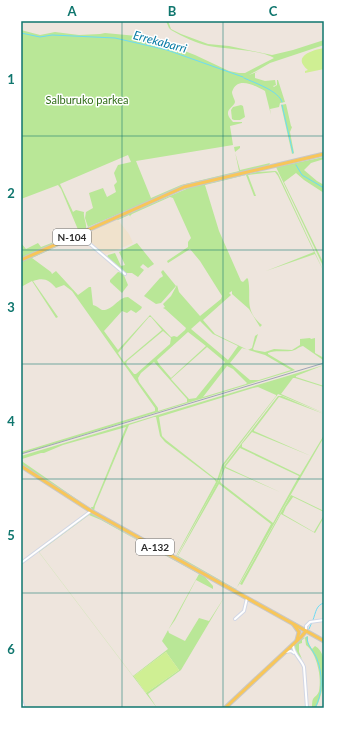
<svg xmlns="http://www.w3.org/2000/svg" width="345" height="729" font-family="Lato,sans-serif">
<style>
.education{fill:#f0e2cc}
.green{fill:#b9e797;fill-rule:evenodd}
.pitch{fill:#cfef93}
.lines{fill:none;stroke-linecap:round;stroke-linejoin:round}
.stream{stroke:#6cdbf5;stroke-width:1}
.minor-casing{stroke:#d2d7e5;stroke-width:4}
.major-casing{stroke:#c8c8c8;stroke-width:5}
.minor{stroke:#fff;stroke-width:2}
.major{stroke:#f8c659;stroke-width:3}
.rail{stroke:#9fa5b7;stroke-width:1}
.grid{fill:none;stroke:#0f766e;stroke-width:1;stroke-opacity:0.55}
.labels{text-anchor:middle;stroke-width:3;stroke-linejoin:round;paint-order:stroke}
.shield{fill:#fff;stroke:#6b6b6b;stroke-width:1}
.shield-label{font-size:10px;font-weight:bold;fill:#2c2c2c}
.park-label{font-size:11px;fill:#306d17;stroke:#fff}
.water-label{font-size:12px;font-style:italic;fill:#077ba5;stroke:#fff}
.neatline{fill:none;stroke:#0f766e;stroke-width:1.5}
.grid-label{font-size:13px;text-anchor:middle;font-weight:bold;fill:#0f766e}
</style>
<rect width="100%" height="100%" fill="#eee5dd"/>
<!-- education -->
<path class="education" d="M117,219l12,15 4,9 -28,12 -21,-17v-4z"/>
<!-- green -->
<g class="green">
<path d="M166,21h2l3,8 10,5 27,10 21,2 43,9 21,-5 31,-10v5l-54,18 -21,12 10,-4 -4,2v5l10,3 10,-1 1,5 -3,1 1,1 3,-2v-5h1l7,22 -5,1 -1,4 -9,2 1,6 -6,-24c-11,-6 -28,-15 -33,1 0,3 3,8 3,10 -1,6 -14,8 -2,20h9v1l-12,3 3,19 -97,16 15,37 30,-13 58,-14 -5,-24 6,-1v2l-5,4 5,18 30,-7 -1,2 -87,22 -94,40 -3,-9 1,-6 7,-4 -4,-15 14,-5 4,9 9,-5 -2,-7 3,-3 -3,-9 4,-8 13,-3 -3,-7 -68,29 13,28 3,-2 8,2c-1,6 3,11 2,17l-7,3 -18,-43 -3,-4 -37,14v-169l19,5 15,-3 24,3 21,-1 5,-1 32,3 9,4 23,5 26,10 34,16 10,2h6l29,-15c-13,-8 -48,-9 -65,-12 -13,-3 -26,-9 -38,-16l-2,-2z"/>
<path d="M286,104l5,22 1,1 -2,5 4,21 -2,1 -11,-49z"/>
<path d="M241,105l2,1 2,11 -5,3h-6l-2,-1 -1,-9 2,-3z"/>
<path d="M324,157v2l-13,4 -7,7 13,11 7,4v8l-20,-13 -8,-7 -12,9 40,82v4l-48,-101z"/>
<path d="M276,171l2,2 46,99 -9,-18 -49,17 48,-19 -36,-76 -3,-4 -27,3 8,21h-2l-8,-21 -41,10 14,46 22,50 2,1 4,-4 1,1c4,18 -5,31 14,46l-2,2 -11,-18 -17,-15v-3l-3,2 2,2 -28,25 12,14 33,16 4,-2 3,-12 3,-2 -5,15 1,1 11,2 9,-3 18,1 8,-5v-6l10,-1 1,1 4,-1v15l9,5v4l-1,-2 -20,-14c-5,1 -8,5 -12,5 -8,1 -15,-1 -23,2v1l27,16 -274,84v-2l134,-41v-3l-83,-117 -8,-6 -8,3c-7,-8 -12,-11 -23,-7l25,36 -2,1 -24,-37 -11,6v-26l56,-25 5,1v2l-6,-1 -44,20 19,14 1,2 4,-3 22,24 11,-8h2l2,18c4,1 7,4 9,5 11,1 16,-13 26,-13l14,10 -1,2 -5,4 -5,-3 -4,3 -5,-2 -18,20 14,19 32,-35 21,22 3,-1 3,1 8,-7 1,-2 -21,-19 -2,-1 2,-1 -2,-3 8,-8 6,-11 2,7 21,24 21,-17 1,-3 -22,-35 -10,-12 -22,14 -1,-2 21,-14v-5l3,-4 -18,-40 -3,-1 -38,17 -2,2 5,6 -6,-7 -11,5 -2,-1 75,-32 66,-15zM149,317h2l11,13 -38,32 -6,-9zM200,321l13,13 25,12 -10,14 -37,-31zM163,331l8,7 -1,6 -34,30h-2l-8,-10 1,-3zM188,332l18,14 -35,32 -12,-14 -2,-4zM207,347l18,15 -29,36 -7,1 -18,-20zM242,348l23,7 26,15 -32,10h-9l-20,-17zM154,362l33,37v3l-29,9v-3l-19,-26 -1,-4 3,-5zM227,366l6,3 14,14 -1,1 -43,13z"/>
<path d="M64,236l1,2 -44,20 2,-5 -2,-10 5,6 12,-6 3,4 21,-8z"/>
<path d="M137,243l17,21 -6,4 -5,-4 -3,3 4,3 -6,7 -6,-4h-7l-18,-16 1,-2 7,-2 6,13 4,-1 -6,-13z"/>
<path d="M163,270l13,16 -15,17 -5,1 -12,-8 16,-18 2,-1 1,-1 -2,-4z"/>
<path d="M118,272l5,1 5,12 -6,8 -12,-11v-2z"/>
<path d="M324,365l-28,11v1l28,9v1l-29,-9h-2l-12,16 43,19 -46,-19 -54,71 -6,17 -42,75 -84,-47 -1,-3h2l33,-80 -63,18 -19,8h-3l-19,6 1,3 68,47 -70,-45v-8zM258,387l18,8v1l-54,69 -5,15 -51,-40 -4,-4 -3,-19 94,-29zM154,417h2l4,19 5,6 49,37 2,3 -40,74 -82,-45 1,-5 34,-81z"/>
<path d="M278,396h4l42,18 -45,-17 -25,33v1l57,25 -59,-24 -10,12v3l58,28 24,-40v2l-84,146 -5,7 -58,-33 42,-77 5,-14zM240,448l59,28 -26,47 -52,-40 -1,-2 5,-13 55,24 -54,-25v-1zM219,484l52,40 -35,65 -58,-33z"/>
<path d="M291,495l33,16v1l-31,-15 -7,10 -3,7 31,18 10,-17v2l-9,16 -34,-19 -39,71 -2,-1z"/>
<path d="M91,513l62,36 -52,-29 -12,-5 -50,37 94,124 35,-27 -6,-8 37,-67 -40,-22v-1l45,25 9,10v3l-17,-9 -21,40 -7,10 1,3 16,8 14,-23 10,3 16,-25 -44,74 -33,24 9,14 -119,-157 47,-35zM166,652l13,18 -33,23 -12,-17z"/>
<path d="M308,636v7l4,6 3,-3c17,9 8,49 1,62h-4c0,-3 0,-7 1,-9 2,-3 5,-4 6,-8 3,-13 -2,-38 -13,-46l-1,-7 -3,2v3l-3,1v8l3,7 -8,-8 1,-7 5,-4z"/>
</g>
<!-- pitch -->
<g class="pitch">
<path d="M324,48v21l-19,4v-2l3,-1c-17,-14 5,-20 16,-22z"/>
<path d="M166,652l13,18 -33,23 -12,-17z"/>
</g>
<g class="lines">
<!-- stream -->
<g class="stream">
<path d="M21,33l19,4 12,-2 63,3 52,12 76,27"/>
<path d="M244,78c11,5 35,13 38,24"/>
<path d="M282,105l11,48"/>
<path d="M296,165l6,10 22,13"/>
<path d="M313,620c3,-8 3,-15 11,-17"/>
<path d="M309,629l3,-7"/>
<path d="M307,637c0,9 7,14 10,22 6,15 6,35 -2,49"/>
</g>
<defs>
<g id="minor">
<path d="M81,233l3,6 41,35"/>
<path d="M21,563l70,-52"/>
<path d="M235,619l9,-8 3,-13"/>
<path d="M306,631v-5l4,-4 14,-2"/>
<path d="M293,645c0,9 8,14 11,22l3,41"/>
<path d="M286,652l5,-1 3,2"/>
<path d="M21,700l3,8"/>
</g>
<g id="major">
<path d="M21,260l163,-73 140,-33"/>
<path d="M21,466l70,45 233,130"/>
<path d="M294,625l5,7 -2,8"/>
<path d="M225,708l76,-71 5,-6"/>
</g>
</defs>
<!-- minor casing -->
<use href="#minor" class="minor-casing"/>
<!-- major casing -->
<use href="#major" class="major-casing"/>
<!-- minor -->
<use href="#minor" class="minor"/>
<!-- major -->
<use href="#major" class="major"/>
<!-- rail -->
<path class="rail" d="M21,454l303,-91"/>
</g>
<!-- grid -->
<path class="grid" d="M122,21v687M223,21v687M21,136h303M21,250h303M21,364h303M21,479h303M21,593h303"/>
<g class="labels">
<!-- shield labels -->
<g class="shield">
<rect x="53" y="229" width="38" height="16" rx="3"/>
<rect x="136" y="539" width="38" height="16" rx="3"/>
</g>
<g class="shield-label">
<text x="72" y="241">N-104</text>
<text x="155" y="551">A-132</text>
</g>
<!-- park labels -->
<g class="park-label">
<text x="87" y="104">Salburuko parkea</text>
</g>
<!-- water labels -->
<g class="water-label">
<text transform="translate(160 42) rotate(15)" y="4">Errekabarri</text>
</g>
</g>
<!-- border -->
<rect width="345" height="729" fill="none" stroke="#ffffff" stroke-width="44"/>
<rect x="22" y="22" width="301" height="685" class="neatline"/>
<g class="grid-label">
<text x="72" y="16">A</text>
<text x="172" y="16">B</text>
<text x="273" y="16">C</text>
<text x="11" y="84">1</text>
<text x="11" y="198">2</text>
<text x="11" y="312">3</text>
<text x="11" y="426">4</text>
<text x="11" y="540">5</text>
<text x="11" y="654">6</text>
</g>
</svg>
